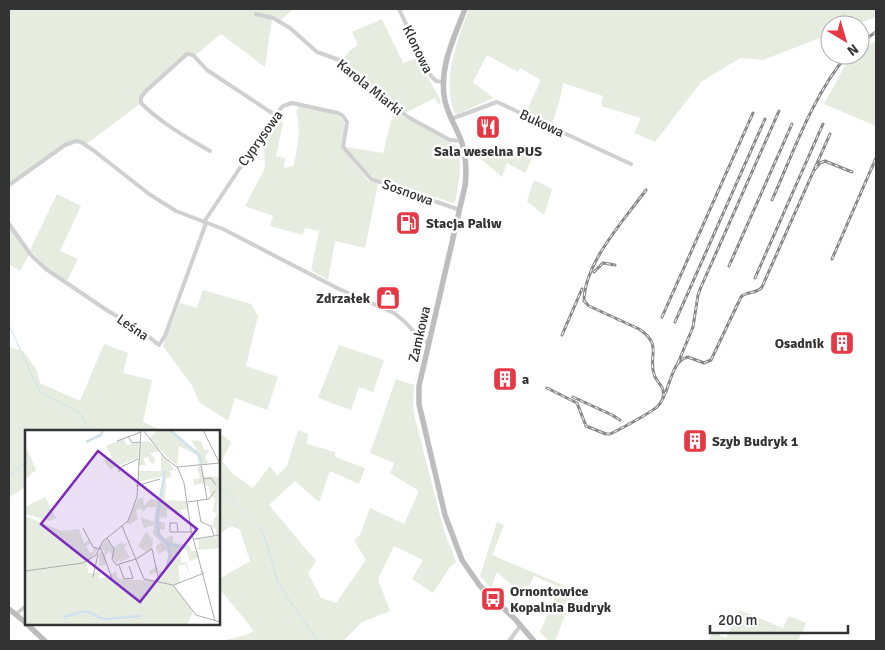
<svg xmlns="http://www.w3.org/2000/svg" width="885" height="650" font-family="Signika,sans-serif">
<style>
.green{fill:#e6ecdf}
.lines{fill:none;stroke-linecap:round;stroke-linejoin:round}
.stream{stroke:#cfe2ee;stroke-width:1}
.street{stroke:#d0d0d0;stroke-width:4}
.secondary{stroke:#bdbdbd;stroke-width:5.5}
.rail-casing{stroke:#888;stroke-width:3}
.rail{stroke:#fff;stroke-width:1;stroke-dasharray:4;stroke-linecap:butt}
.labels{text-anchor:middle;stroke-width:5;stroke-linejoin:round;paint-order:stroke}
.street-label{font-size:14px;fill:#333;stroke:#fff}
.poi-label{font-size:14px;font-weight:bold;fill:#333;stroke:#fff;text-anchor:start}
.inset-river{fill:none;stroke:#cfe2ee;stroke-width:2.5}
.inset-road{fill:none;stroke:#adadad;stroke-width:1}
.view{fill:#7b2cbf;fill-opacity:0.15;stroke:#7b2cbf;stroke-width:2.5}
.inset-edge{fill:none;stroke:#333;stroke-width:2.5}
</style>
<rect width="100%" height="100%" fill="#fff"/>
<!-- green -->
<g class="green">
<path d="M9,9h285l-15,12 -7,-2 -7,48 -44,-33 -27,22 -7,-1 -46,42v6l-56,42 -4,-3h-10l-62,43z"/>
<path d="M469,9h407v8l-22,8h-24v9l-67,26 -23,-2 -39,24 -46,60 -21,-9 7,-15 -40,-12 2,-10 -40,-13 -3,16 -8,26 -26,-13 15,-32 -21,-12 -2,4 -31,-17 -14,27 20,16 -35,16 -4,-1c-12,-36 3,-71 15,-104z"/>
<path d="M382,19l21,44 14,-5 22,39 2,6 -3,1 -3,-6 -30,15 -46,-34 -16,-19 6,-9 9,-6 -6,-13z"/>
<path d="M876,41v85l-52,-22 27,-49h9v-5z"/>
<path d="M300,106c9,2 43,6 44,17 1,7 -3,17 -3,24l28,34 9,3 -13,64 -30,-7 -7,39 -17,-10 8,-39 -14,-3 -2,7 -33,-9 3,-10 -28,-10 20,-38 -1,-19 7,-21 7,-11 5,6 -7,33 9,2 -1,10 10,-2c2,-16 8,-38 2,-54z"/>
<path d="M394,110l14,10h3l46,26c6,19 2,36 -2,56l-2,1 -81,-26 -25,-26 -2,-4 38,6z"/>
<path d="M513,147l20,9 -8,17 -18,-10 -5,14 -21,-18h-3l11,-5 4,1z"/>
<path d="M534,180l18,9 -8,26 -17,-14z"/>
<path d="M57,194l24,12 -21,45 18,8 -11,22 -20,-14 -17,-17z"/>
<path d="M9,225l20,30 -9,16 -11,-7z"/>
<path d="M203,290l48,14 7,12 -12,50 32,11 -11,33 -32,-12 -7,23 -29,-19 -6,-15 -30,-41 17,-43 17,5z"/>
<path d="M104,344l24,9 -5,20 29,7 -9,42 20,9h-137v55l-17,12v-151l14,4 14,19 3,13 40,18z"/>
<path d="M339,345l45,15 -11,32 -14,-5 -8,23 -33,-12z"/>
<path d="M396,379l18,6 -1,22 2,11 29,113 12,31 -6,5 -17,26 -21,-14 11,-19 -29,-14 -16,33 12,32 -28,11 -17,17 1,2h-125c12,-3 22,-4 33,-10l-35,-43v-9l31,-18 -10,-31 -9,-4 -12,8v-97l4,-2 8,7 -9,19 11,13 20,14 17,-22 7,10 10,-10 11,-36 10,4 -1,10 28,8v5l30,11 -6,16 -29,-13 -11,31 -24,-21 -26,24 47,56 -8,12 13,25 15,5 30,-43 -12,-20 6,-5 10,-27 34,16 15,-33 -29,-18 4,-10 -24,-10z"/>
<path d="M497,522l7,3 -12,30 99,42 -1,2 -16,-6 -19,48h-6l-9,-9 19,-45 -25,-11 -10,20 -27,-24 -6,16 -11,-12z"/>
<path d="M740,610l43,18 6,-12 17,7 -8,18h-90l5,-9 13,6z"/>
</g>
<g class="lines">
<!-- stream -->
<g class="stream">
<path d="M9,325l31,67 40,21 11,18"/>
<path d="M9,478l3,-5 14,-10"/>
<path d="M219,486l44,46 15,51 40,58"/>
</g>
<!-- street -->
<g class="street">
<path d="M399,9l32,67 5,5 7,1"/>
<path d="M256,14l17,4 17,10 27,24 25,9 18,21 48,35 42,23 11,1"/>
<path d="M451,119l46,-17 134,62"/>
<path d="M210,151c-24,-14 -49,-28 -69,-48v-6l6,-7 40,-36 6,1 14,15 68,45"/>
<path d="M9,185l56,-40 11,-4 5,1 12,8 56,44 27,17 47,18 114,59 57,25 10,8 15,16 10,7"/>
<path d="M204,222l71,-107 8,-9 9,-3 46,10 5,3 4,6 -4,25 28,32 89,31"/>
<path d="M9,224l22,31 15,14 62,42 30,17 21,17 6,-9 41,-113"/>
<path d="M16,614l10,-8"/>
<path d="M509,641l12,-16"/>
</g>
<!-- secondary -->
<g class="secondary">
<path d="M465,9c-11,29 -27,60 -20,92 3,14 11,26 16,39 5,15 6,30 4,46l-46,200v18l26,111 17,45 18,26 34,32 20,23"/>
<path d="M9,609l17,14"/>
<path d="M27,624l18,17"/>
</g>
<defs>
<g id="rail">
<path d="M860,43l16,-11"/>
<path d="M815,169l5,-6 5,-2 27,11"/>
<path d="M646,190c-21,29 -62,73 -62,111l5,5 50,23c24,16 9,26 15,45 2,9 11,11 9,22"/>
<path d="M772,200c22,-49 40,-103 75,-145"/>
<path d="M832,259l44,-101"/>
<path d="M729,266l63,-142"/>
<path d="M594,272l9,-9 12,2"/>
<path d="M755,278l68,-154"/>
<path d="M662,317l91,-204"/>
<path d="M675,322l90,-203"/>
<path d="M562,335l20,-46"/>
<path d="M678,363l15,-36 5,-32 3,-8 78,-176"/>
<path d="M547,388l30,15 9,23 20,8h4c9,-4 42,-22 48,-28 12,-12 12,-46 30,-49l16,6 7,-3 30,-63c6,-7 15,-2 21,-10l68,-153"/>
<path d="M573,397l39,18 8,5"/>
</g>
</defs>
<!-- rail casing -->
<use href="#rail" class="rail-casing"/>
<!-- rail -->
<use href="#rail" class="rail"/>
</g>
<!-- icons -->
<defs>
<symbol id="restaurant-square" viewBox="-11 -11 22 22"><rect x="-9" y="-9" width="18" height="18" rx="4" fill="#e63946" stroke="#fff"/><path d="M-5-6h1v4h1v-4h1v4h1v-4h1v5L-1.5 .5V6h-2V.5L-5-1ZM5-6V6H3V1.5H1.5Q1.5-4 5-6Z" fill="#fff"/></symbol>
<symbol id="fuel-square" viewBox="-11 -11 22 22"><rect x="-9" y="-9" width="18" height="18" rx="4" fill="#e63946" stroke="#fff"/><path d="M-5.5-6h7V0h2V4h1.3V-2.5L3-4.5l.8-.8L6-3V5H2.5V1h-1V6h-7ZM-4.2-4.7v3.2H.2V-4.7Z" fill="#fff"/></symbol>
<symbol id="shop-square" viewBox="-11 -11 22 22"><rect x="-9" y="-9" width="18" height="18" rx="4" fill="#e63946" stroke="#fff"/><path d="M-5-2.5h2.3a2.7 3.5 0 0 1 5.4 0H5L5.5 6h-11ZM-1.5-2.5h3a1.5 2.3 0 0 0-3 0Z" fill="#fff"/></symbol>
<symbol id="building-square" viewBox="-11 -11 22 22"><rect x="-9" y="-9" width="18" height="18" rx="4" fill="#e63946" stroke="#fff"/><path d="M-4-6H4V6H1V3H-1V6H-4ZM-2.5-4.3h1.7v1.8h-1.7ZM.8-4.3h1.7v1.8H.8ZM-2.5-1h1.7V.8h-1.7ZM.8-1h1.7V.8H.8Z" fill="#fff"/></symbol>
<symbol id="bus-square" viewBox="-11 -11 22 22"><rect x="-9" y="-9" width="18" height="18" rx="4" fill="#e63946" stroke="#fff"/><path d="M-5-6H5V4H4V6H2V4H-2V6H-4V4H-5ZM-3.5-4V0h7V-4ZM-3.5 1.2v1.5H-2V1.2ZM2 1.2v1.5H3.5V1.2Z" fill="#fff"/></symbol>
</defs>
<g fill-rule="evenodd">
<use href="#restaurant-square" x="474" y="113" width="28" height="28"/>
<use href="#fuel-square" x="394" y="209" width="28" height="28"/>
<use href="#shop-square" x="374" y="284" width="28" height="28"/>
<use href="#building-square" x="828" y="329" width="28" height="28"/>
<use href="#building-square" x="491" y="365" width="28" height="28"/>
<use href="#building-square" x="681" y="427" width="28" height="28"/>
<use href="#bus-square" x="479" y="585" width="28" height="28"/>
</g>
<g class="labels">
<!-- street labels -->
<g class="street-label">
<text transform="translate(418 49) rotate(64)" y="5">Klonowa</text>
<text transform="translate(370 87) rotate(39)" y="5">Karola Miarki</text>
<text transform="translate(542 123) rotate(25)" y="5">Bukowa</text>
<text transform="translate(260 138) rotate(-54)" y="5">Cyprysowa</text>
<text transform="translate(408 192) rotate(20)" y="5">Sosnowa</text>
<text transform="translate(133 327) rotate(34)" y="5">Leśna</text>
<text transform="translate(419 334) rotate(-77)" y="5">Zamkowa</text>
</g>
<!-- poi labels -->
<g class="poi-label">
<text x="488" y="156" text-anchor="middle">Sala weselna PUS</text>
<text x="426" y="228">Stacja Paliw</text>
<text x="370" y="303" text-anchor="end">Zdrzałek</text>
<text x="824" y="348" text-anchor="end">Osadnik</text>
<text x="522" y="384">a</text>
<text x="712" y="446">Szyb Budryk 1</text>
<text x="510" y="596">Ornontowice<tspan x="510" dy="16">Kopalnia Budryk</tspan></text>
</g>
</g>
<!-- overview -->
<g transform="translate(25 430)">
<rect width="195" height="195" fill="#fff"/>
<path d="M132,0h16l3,6 19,14 4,-3 -3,1 -5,-8 10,1 3,8 5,2 -4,5 3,7 -9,2 -2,-10 -18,-9 -2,20 -28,-27zM99,9l2,6 13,-2 -1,15 -28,11 -6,-8 8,-4 -6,-11zM124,11l11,10 -10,2 5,5 -1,7 -5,-4v-4l-6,1 3,7h-8l2,-23zM0,14l11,26 -11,9 1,-2zM136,23l13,16h3l-7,2 2,6 -6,1 -1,22 22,1 1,8 -8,1 4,7h-4v-4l-13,-4v9l-6,-1 -2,4 6,2v6l-7,1 7,9 8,-4v8l16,2 3,6h5l2,6 -9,4 -4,-12 -6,1 1,13 5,-1 5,15 -6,-13 -7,2 2,17 -6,2 19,27 -6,13h-162v-109l37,15 17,-2 5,14 5,-3 2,3 -5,3 4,7 4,-2 -1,-3 5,1 -11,13 1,11h12l-1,5h6l11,-7 2,8 41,2v-10l-9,4 -1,-3 8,-7 1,6 7,1 4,-17 -3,-5 -8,4 -2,-8 5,-4 -8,-8 1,-9 -10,3 -4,-11 14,5 2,-15h-8l-5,5 -3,-4 -4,2 2,9 -9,6 -2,-3 11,-23 5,-2 1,9 6,-7 7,1 8,-24 -28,6 1,-11h23zM177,36l2,10 15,1 -2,30 3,41 -22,2 1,-9 -4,-2 19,-2 2,2v-10l-4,-3 5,-13 -4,-1 2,-14h-3l-4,-13 -3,1 2,13 -3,-16 -10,2 -1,-6 7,-1 -3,-11zM20,67l11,21 -7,3 -24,-7v-7zM121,102l7,7 -1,10 -6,3 -8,-6zM81,109l7,9 8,-6 2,3 5,-3 -4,6 6,9 -11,6 2,-5 -5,5 -6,-12 -5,4 2,10 -8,1v-14l6,1 -4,-7z" fill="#e6ecdf"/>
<path class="inset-river" d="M145,0l29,25 3,8M61,12l15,-7 2,-5M143,114l17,4M135,145l6,-5 4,-16 -2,-10 -9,-9 -2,-16 8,-49M61,181l17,8 38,-3M39,187l21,-6"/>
<path class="inset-road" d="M118,0l22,28 13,10 6,15 7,47 24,91M178,0l17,34M103,6l4,7 8,-1M92,11l24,-9M176,35l6,34M152,37l43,-4M94,42v-4l19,-9M179,49l7,-1 5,7M111,56l24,-7M172,70l4,22 10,4 3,10M163,72l21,-3 6,-8M97,96l22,53 29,6 23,30 24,7M58,98l10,19 7,2M153,102l-1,-9h-7v9h22M82,108l7,11 -2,10 4,6 20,-6M169,109l26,-4M75,116l12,32M111,129l16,-10 7,32M94,135l5,14 9,-1 -4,-12M0,141l58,-8 13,-8 7,-14 25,-20 9,-24 4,-67M68,147l5,-23M149,155l30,-12"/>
<path class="view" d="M73,21l99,78 -57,73 -99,-78z"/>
<rect width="195" height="195" class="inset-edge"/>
</g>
<!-- border -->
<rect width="885" height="650" fill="none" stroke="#333333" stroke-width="20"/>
<!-- north arrow -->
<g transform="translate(845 40) rotate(142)"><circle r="24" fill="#ffffff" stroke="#adadad"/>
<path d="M0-4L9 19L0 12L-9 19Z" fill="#e63946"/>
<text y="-8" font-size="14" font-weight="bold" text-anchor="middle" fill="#333333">N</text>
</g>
<!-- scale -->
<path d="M710 625v8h138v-8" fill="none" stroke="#333333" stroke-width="2.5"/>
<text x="718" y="625" font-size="15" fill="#333333" stroke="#ffffff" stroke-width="4" paint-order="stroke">200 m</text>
</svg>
